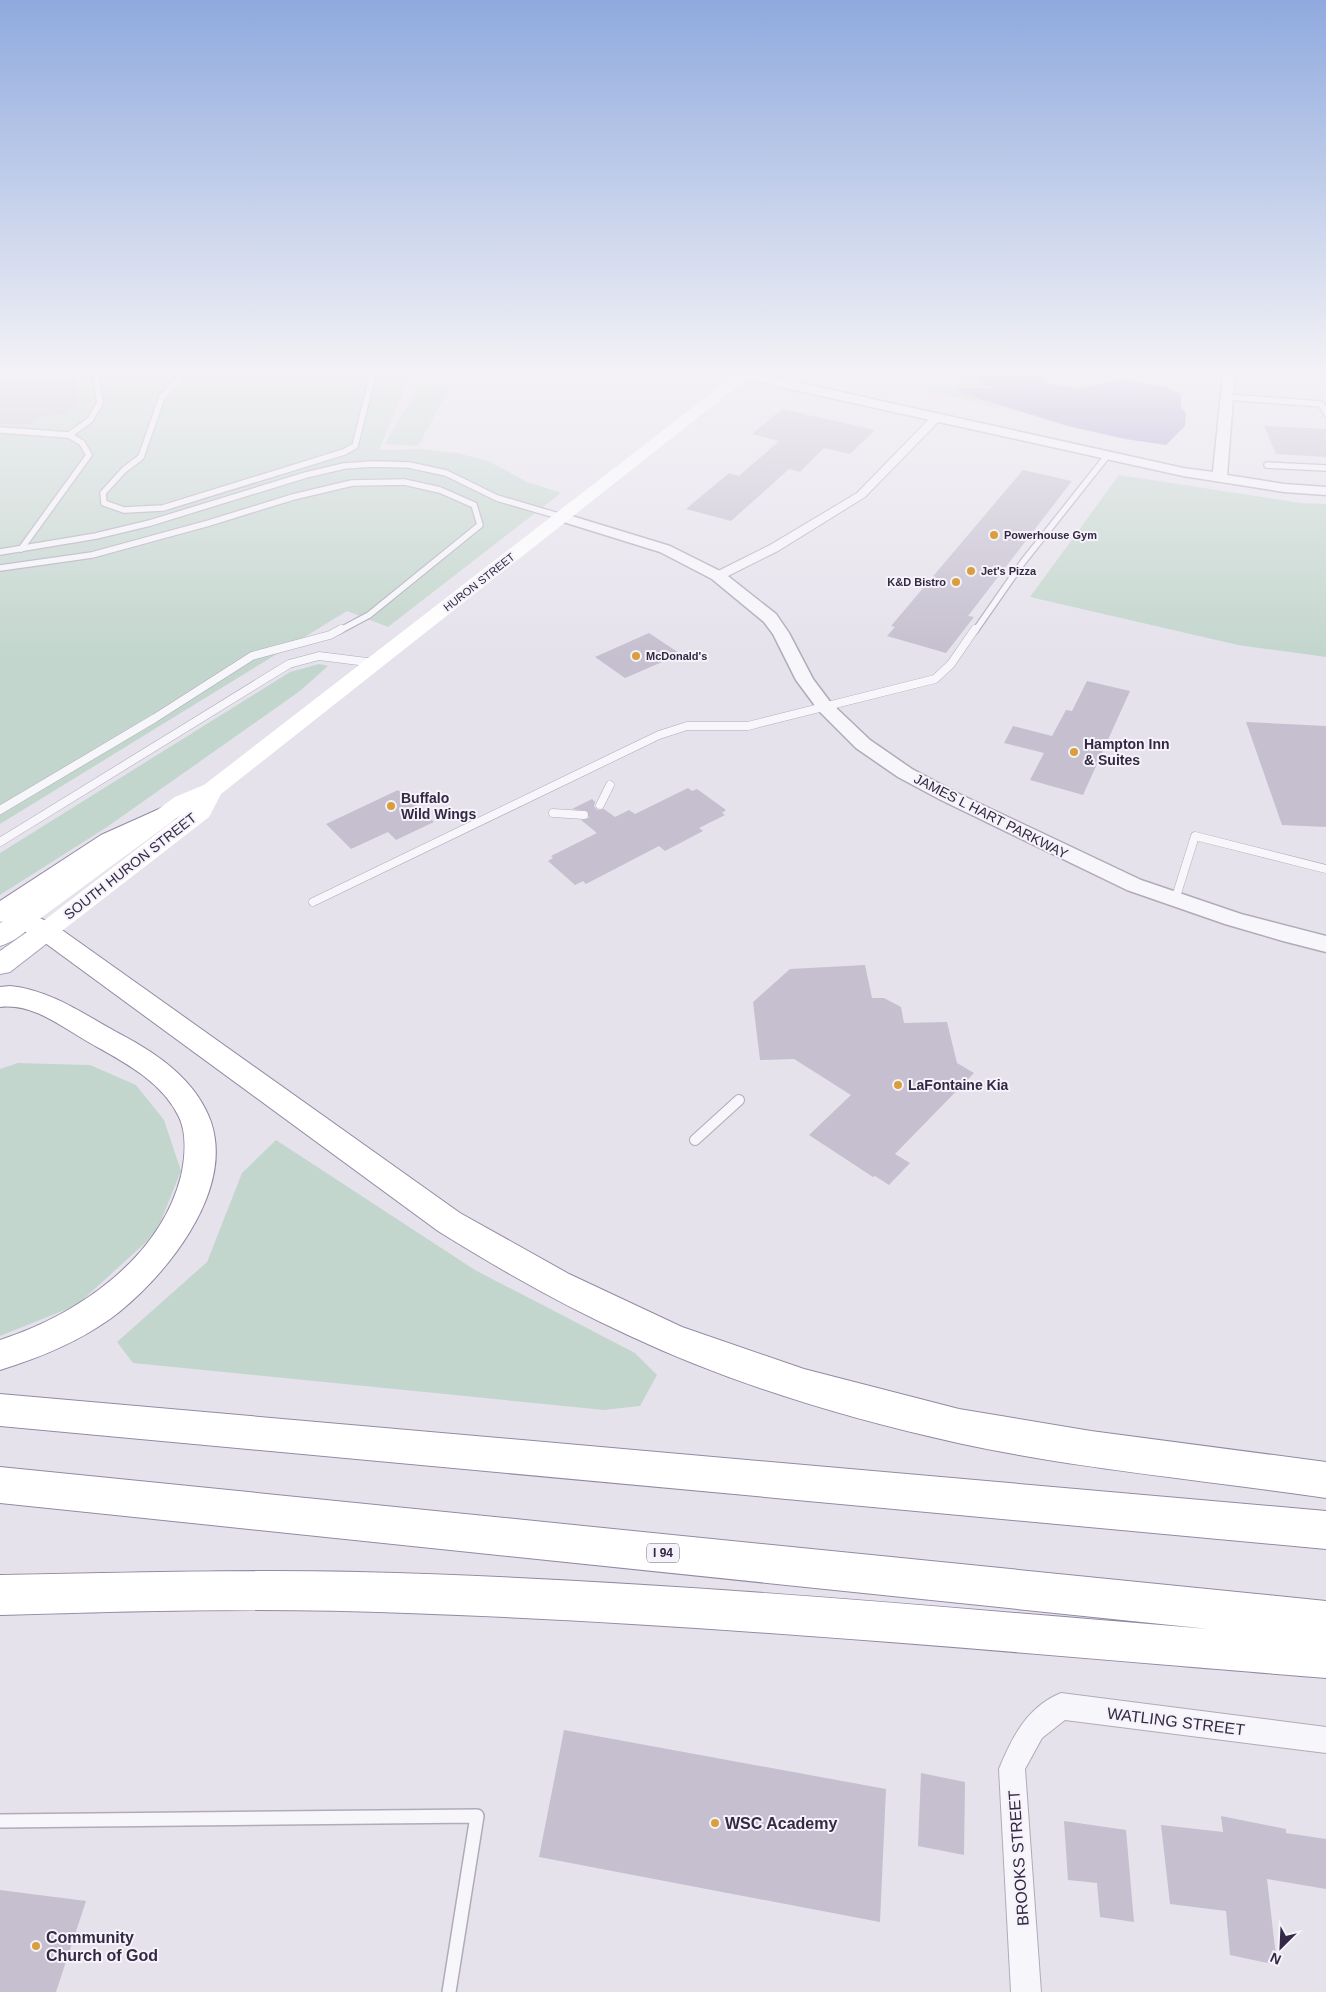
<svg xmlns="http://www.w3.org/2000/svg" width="1326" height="1992" font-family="Helvetica,sans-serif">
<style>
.green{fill:#c3d6cd}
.water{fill:#aa9bce}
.building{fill:#c5bfcf}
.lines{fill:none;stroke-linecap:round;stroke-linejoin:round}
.service-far3-casing{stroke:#b1aaba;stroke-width:8}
.service-far2-casing{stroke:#b1aaba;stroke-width:9}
.service-far1-casing{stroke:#b1aaba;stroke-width:12}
.service-casing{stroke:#b1aaba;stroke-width:16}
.minor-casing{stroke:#b1aaba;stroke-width:2}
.tertiary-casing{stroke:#b1aaba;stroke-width:3}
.primary-casing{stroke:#aaa1b9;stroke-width:2}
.motorway-casing{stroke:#9389a4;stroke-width:2}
.service-far3{stroke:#f7f6fa;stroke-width:5.5}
.service-far2{stroke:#f7f6fa;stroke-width:8}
.service-far1{stroke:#f7f6fa;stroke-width:10}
.service{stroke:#f7f6fa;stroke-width:13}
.minor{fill:#f7f6fa;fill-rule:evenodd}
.tertiary{fill:#f7f6fa;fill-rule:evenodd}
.secondary{fill:#fff;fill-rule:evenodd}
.primary{fill:#fff;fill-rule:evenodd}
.motorway{fill:#fff;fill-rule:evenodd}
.poi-dot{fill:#d99f3f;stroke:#f5f2f9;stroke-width:2}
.labels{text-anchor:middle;stroke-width:4;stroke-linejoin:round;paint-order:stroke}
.far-poi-label{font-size:11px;font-weight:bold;fill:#342945;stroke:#f5f2f9;text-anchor:start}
.far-street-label{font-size:11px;fill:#342945;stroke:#f5f2f9}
.shield{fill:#f5f2f9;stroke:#6e657b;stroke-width:1}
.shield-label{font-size:12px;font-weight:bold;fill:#342945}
.poi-label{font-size:14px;font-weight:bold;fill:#342945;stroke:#f5f2f9;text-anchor:start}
.street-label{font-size:14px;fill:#342945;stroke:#f5f2f9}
.near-street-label{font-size:16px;fill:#342945;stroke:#f5f2f9}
.near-poi-label{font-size:16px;font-weight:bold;fill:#342945;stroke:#f5f2f9;text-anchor:start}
</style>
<rect width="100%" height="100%" fill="#e6e2ec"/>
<!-- green -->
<g class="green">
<path d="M0,374h411l-32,76 39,-1 39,4 31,8 39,21 34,11 -173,134 -41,-16 -347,213z"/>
<path d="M973,376l7,7 15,5h-36l28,14 27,9 -87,-20 -9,-4v-3h29z"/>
<path d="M419,386l31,1 -32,59 -33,-2z"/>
<path d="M1119,475l182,28 25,1v153l-88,-12 -208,-48z"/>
<path d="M319,664l9,2 -28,25 -193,136 -107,68v-42l290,-181z"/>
<path d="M18,1063l72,2 46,20 28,35 17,51 -25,62 -79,72 -77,31v-267z"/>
<path d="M276,1140l199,130 160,83 22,22 -17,31 -36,4 -471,-47 -16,-21 90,-80 35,-89z"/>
</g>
<!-- water -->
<path class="water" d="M976,374h59l7,2 7,7 17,4 14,1 44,-9 42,8 15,7v13l5,6 -1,13 -19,19 -41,-6 -57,-13 -108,-33 -2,-5h36l-14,-5 -7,-7z"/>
<!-- building -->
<g class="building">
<path d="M0,374h74l4,26 -2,4 -3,4 -9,5 -29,5 -5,6h-30z"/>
<path d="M782,409l93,21 -25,24 -26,-6 -24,24 -11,-3 -58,52 -45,-12 43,-36 10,3 40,-35 -27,-7z"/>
<path d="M1264,426l62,3v28l-50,-3z"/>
<path d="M1023,470l49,11 -104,135 6,1 -28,36 -59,-17 8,-9 -4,-1z"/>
<path d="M649,633l30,20 -4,2 1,1 -51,22 -30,-21z"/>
<path d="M1087,681l43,10 -47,104 -53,-15 14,-27 -40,-10 9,-17 39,10 14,-26 6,1z"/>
<path d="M1246,722l80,4v101l-44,-2z"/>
<path d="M688,788l4,3 5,-2 29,21 -4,3 3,2 -26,13 4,3 -38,20 -6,-5 -73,38 -3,-3 -8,4 -27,-24 5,-3 -2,-2 46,-23 -16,-13 8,-2 -2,-7 -15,-2 20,-10 3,3 -1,4 3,4 7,-1 11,8 14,-7 6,4z"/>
<path d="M398,790l36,32 -38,18 -8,-8 -37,17 -25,-25z"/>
<path d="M865,965l7,33h12l17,9 3,16 43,-1 10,41 17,10 -79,81 15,9 -21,22 -14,-9 -2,1 -64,-42 42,-40 -57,-36 -34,1 -7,-58 37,-33z"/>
<path d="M564,1730l322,59 -6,133 -341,-65z"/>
<path d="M921,1773l44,9 -1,73 -46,-9z"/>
<path d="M1221,1816l65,13v4l40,6v50l-59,-10 10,86 -47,-10 -4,-44 -56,-7 -9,-79 62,7z"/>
<path d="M1064,1821l62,9 8,92 -34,-5 -3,-34 -29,-3z"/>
<path d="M0,1890l86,11 -30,91h-56z"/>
</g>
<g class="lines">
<defs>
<g id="service-far3">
<path d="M180,374v5l-18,18 -21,60 -17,13 -21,23 1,10 20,7 39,-2 181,-56 11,-6 18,-72"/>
<path d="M1227,397l94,7 5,9"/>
<path d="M0,430l69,5 13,8 7,12 -68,94"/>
<path d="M69,435l21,-15 10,-17 -4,-29"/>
<path d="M1267,465l59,3"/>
<path d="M0,552l96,-16 54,-13 156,-48 38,-9 29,-2 36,1 37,8 51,25 65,19"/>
<path d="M0,568l92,-13 117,-32 84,-26 59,-14 52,-1 36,8 34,15 6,20 -111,90 -30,16"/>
<path d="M975,631l48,-69 84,-106"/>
</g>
<g id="service-far2">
<path d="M600,805l10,-20"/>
<path d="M0,810l155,-92 97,-62 78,-21 11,-6"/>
<path d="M553,813l31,2"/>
<path d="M0,842l289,-178 30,-8 56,7"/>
<path d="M1175,900l20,-64 131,33"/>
<path d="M313,902l346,-167 28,-9h61l187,-47 16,-15 24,-35"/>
</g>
<path id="service-far1" d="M695,1140l44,-40"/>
<path id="service" d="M0,1821l477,-5 -28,176"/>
<g id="minor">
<path d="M936,415l5,3 -1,2 -75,77 -87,54 -56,28h-8l-2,-3 2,-3 56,-28 87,-52 75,-77z"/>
<path d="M1061,1693l265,34v26l-261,-33 -23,18 -17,31 16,223h-30l-12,-223c13,-32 28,-62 62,-76z"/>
</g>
<g id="tertiary">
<path d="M760,374l423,94 30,4 10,-98h12l-8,101 57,9 42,3v8l-42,-3 -101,-16 -438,-97 -6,-4z"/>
<path d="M562,513l108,33 54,27 52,41 13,19 24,46 18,24 39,37 42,29 43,23 186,88 100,34 85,22v16l-43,-11 -58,-17 -98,-34 -186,-90 -43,-23 -42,-29 -37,-37 -23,-31 -23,-46 -9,-12 -52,-43 -52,-27 -103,-32 -2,-3 2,-3z"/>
</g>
<g id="primary">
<path d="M22,911l9,3 4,6c-7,12 -22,22 -35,26v-23l13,-9z"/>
<path d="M46,922l9,3 4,6 -4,6 -45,35 -10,2v-23l37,-26z"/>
</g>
<g id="motorway">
<path d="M168,805l8,3 4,5 -4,5 -57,29 -98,64 10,3 24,11 405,288 109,61 113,53 122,42 155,40 132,22 235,31v36c-122,-18 -248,-29 -368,-55 -112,-25 -226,-59 -330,-108 -66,-30 -129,-66 -190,-104l-401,-294 -24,-11 -3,-7 -10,3v-21l101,-66z"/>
<path d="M10,986c41,4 75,29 110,48 38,20 76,46 91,88 24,71 -48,158 -101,197 -34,24 -71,39 -110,51v-30c77,-25 160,-81 181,-164 4,-18 6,-42 -2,-59 -17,-36 -57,-56 -89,-74 -28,-16 -57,-40 -90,-36v-20z"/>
<path d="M0,1394l1326,117v38l-1326,-123z"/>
<path d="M0,1467l1326,134v77c-306,-25 -612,-54 -919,-65 -136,-6 -271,-2 -407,2v-40c120,-2 239,-6 359,-3 284,7 567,34 850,57l-1209,-126z"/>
</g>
</defs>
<!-- service-far3 casing -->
<use href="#service-far3" class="service-far3-casing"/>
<!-- service-far2 casing -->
<use href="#service-far2" class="service-far2-casing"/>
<!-- service-far1 casing -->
<use href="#service-far1" class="service-far1-casing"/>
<!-- service casing -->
<use href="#service" class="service-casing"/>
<!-- minor casing -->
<use href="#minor" class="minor-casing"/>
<!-- tertiary casing -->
<use href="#tertiary" class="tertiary-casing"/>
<!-- primary casing -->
<use href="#primary" class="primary-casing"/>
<!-- motorway casing -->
<use href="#motorway" class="motorway-casing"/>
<!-- service-far3 -->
<use href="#service-far3" class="service-far3"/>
<!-- service-far2 -->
<use href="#service-far2" class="service-far2"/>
<!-- service-far1 -->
<use href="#service-far1" class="service-far1"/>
<!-- service -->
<use href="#service" class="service"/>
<!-- minor -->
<use href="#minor" class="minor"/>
<!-- tertiary -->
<use href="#tertiary" class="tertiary"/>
<!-- secondary -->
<path class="secondary" d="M736,374h17l-532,420 -12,23 -155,120 -8,2 -8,-2 -4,-6 4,-6 155,-119 -163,120 -8,2 -8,-2 -4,-6 4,-6 161,-117 29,-12z"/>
<!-- primary -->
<use href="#primary" class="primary"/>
<!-- motorway -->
<use href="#motorway" class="motorway"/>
</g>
<!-- sky -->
<linearGradient id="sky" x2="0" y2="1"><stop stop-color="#8faade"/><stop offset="0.57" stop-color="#f4f2f6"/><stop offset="1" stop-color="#f4f2f6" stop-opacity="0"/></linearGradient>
<rect width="1326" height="653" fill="url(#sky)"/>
<!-- markers -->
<g class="poi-dot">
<circle cx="994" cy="535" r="5"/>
<circle cx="971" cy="571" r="5"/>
<circle cx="956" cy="582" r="5"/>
<circle cx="636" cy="656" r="5"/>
<circle cx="1074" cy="752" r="5"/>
<circle cx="391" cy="806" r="5"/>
<circle cx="898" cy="1085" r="5"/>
<circle cx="715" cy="1823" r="5"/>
<circle cx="36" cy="1946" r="5"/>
</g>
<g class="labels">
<!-- far-poi labels -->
<g class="far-poi-label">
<text x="1004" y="539">Powerhouse Gym</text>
<text x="981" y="575">Jet's Pizza</text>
<text x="946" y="586" text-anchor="end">K&amp;D Bistro</text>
<text x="646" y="660">McDonald's</text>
</g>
<!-- far-street labels -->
<g class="far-street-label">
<text transform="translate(479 582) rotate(-38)" y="4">HURON STREET</text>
</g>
<!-- shield labels -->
<rect class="shield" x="647" y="1543.5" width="32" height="19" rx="4"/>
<g class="shield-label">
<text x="663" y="1557">I 94</text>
</g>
<!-- poi labels -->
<g class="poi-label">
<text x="1084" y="749">Hampton Inn<tspan x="1084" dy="16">&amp; Suites</tspan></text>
<text x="401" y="803">Buffalo<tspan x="401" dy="16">Wild Wings</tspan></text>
<text x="908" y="1090">LaFontaine Kia</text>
</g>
<!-- street labels -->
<g class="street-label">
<text transform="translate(991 816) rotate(27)" y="5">JAMES L HART PARKWAY</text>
<text transform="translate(130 866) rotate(-38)" y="5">SOUTH HURON STREET</text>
</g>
<!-- near-street labels -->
<g class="near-street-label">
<text transform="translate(1176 1721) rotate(7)" y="6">WATLING STREET</text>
<text transform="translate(1018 1858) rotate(-94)" y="6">BROOKS STREET</text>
</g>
<!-- near-poi labels -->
<g class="near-poi-label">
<text x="725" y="1829">WSC Academy</text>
<text x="46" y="1943">Community<tspan x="46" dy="18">Church of God</tspan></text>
</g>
</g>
<!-- north arrow -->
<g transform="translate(1281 1947) rotate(204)" stroke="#f5f2f9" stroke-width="4" paint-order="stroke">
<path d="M0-4L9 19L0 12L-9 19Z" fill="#342945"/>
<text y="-8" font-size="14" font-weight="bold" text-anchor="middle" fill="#342945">N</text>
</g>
</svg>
